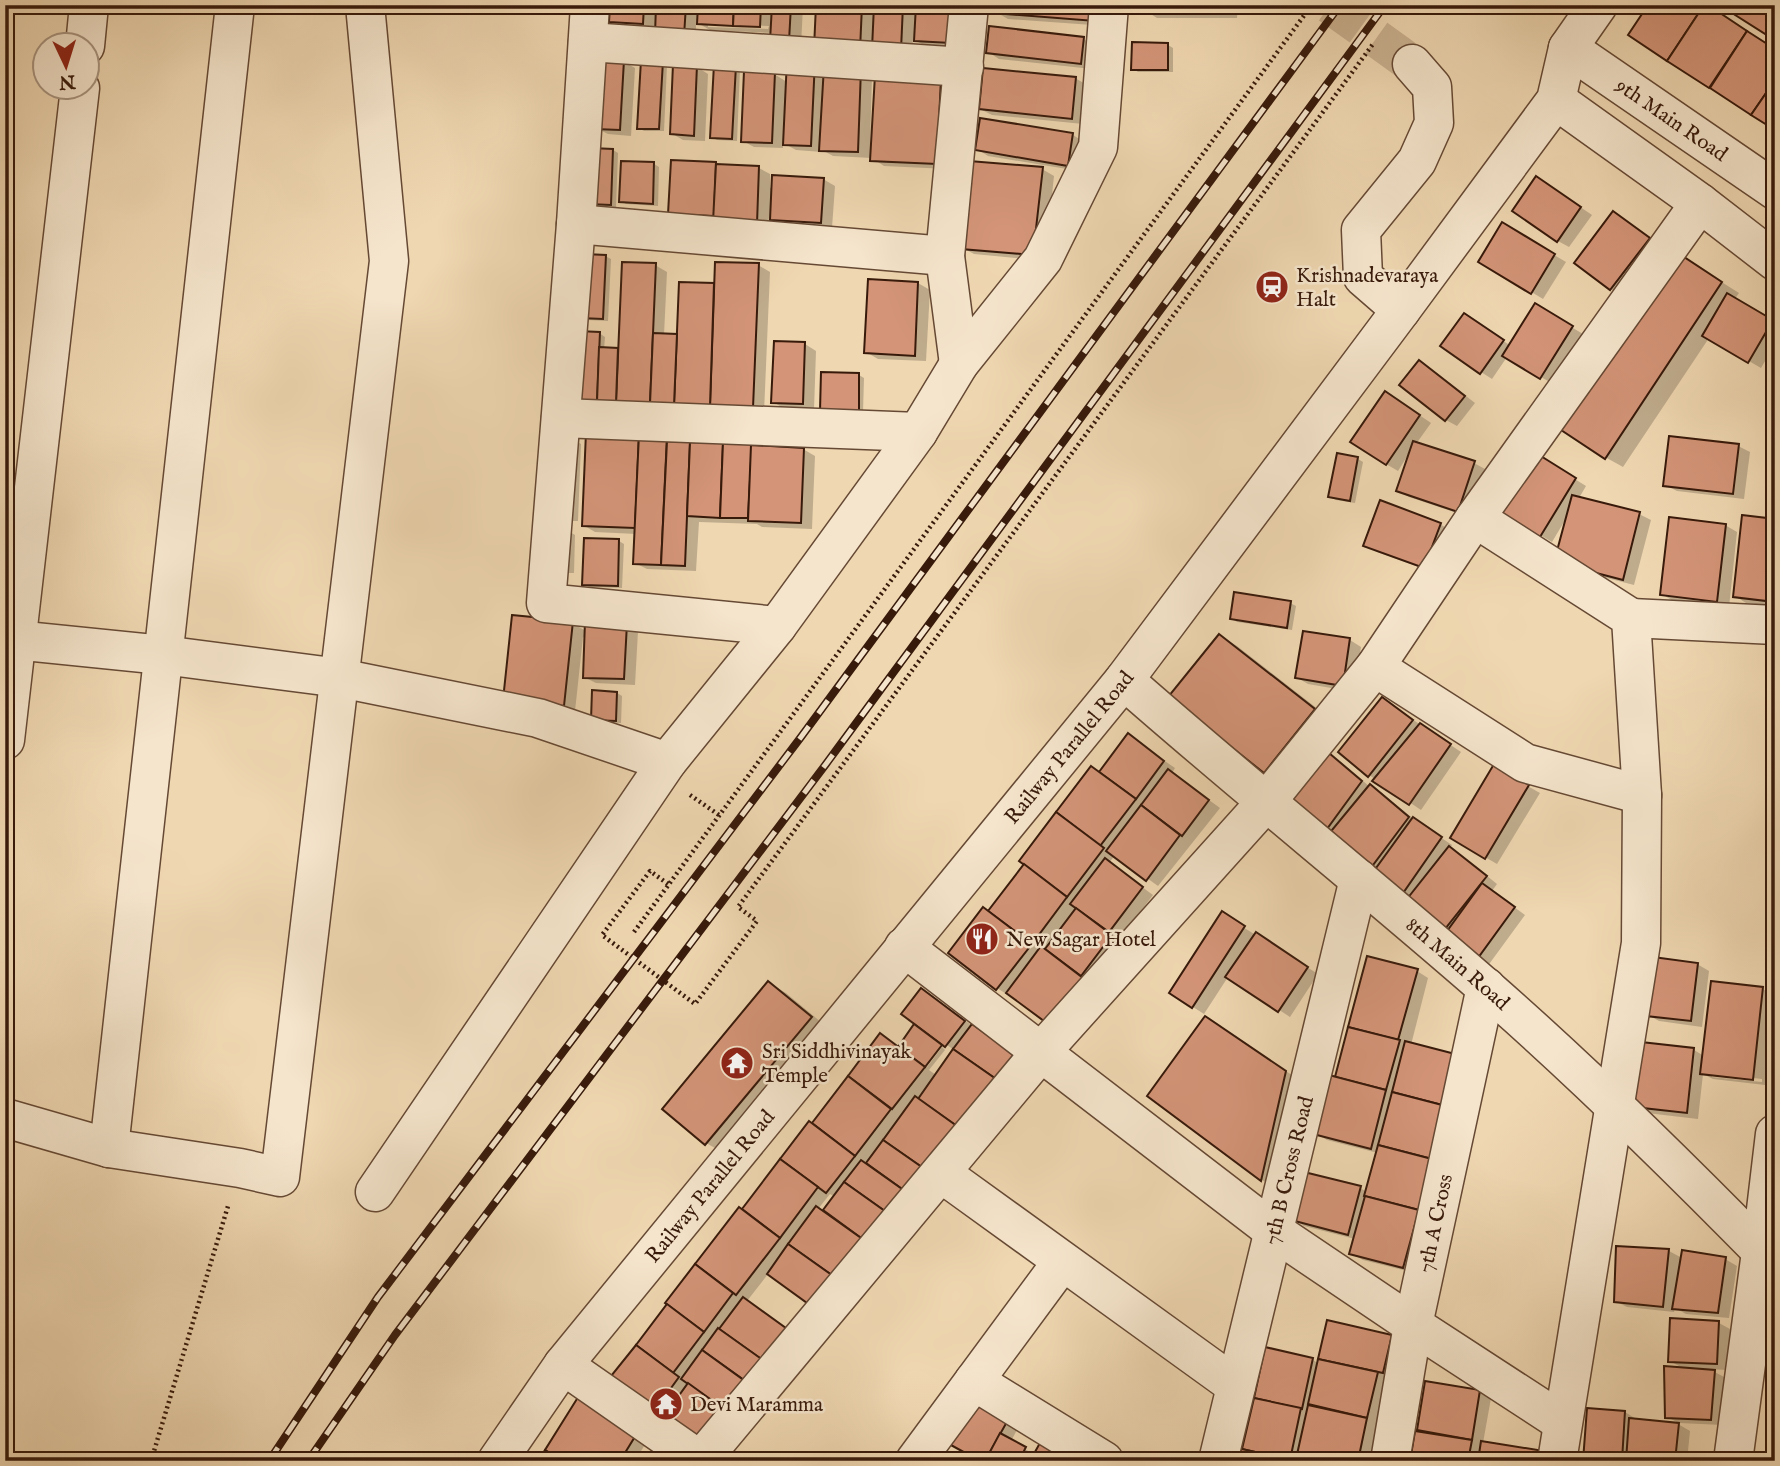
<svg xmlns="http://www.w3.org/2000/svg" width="1780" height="1466" font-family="'IM FELL English',serif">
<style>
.shadow{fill:#0003;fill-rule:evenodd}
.building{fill:#d39477;stroke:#381a0b;stroke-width:2}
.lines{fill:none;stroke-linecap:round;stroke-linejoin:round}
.minor-tunnel{stroke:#cab190;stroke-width:38;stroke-dasharray:38 19;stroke-linecap:butt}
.minor-casing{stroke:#664934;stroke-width:41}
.path{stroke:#381a0b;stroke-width:4.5;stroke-dasharray:2 3.5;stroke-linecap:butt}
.minor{stroke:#f5e5cc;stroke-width:38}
.rail-casing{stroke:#381a0b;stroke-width:8}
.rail{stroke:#f5e5cc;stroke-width:5;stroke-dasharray:16;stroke-linecap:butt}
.labels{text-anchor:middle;stroke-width:5;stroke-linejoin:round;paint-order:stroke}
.street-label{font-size:21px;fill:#381a0b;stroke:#f5e5cc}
.poi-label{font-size:21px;fill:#381a0b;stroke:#f5e5cc;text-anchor:start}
</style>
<rect width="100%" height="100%" fill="#efd7b1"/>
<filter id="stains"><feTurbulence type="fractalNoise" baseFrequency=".00286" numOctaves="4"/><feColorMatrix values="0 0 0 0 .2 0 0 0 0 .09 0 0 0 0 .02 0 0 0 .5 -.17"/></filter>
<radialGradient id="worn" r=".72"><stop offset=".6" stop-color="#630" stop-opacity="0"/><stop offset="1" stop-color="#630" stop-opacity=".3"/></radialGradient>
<!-- shadow -->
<g class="shadow">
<path d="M611,5h192l-2,42 -29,-14 -62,-3 -14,-8v19l-74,-13 -11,-7zM708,23l61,3 -1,3 -60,-2z"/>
<path d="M818,5h146l-2,44 -35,-2 -14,-8 -1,16 -41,1z"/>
<path d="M1108,5l-2,21 -98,-7 -12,-7z"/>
<path d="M1146,5h92l-1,13h-80l-11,-7z"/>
<path d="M1705,5l70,45v79l-145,-94z"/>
<path d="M1717,5h58v33l-42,-27 -2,3z"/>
<path d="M1083,39l12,6 -3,24 -93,-10 -11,-7z"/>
<path d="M1168,45l5,3v24h-35l-5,-3z"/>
<path d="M788,60l84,17 -2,68 3,1 68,-66 11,7 -4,82 -64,-3 -12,-8 -39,-2 -11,-6v2l-26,-2 -13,-7v5l-29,-1 -11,-6 31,-67 13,8z"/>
<path d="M623,61l12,7 -4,68 -23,-2 -12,-6z"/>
<path d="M642,61l25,4 -3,66h-20l-5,-3z"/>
<path d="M715,65l25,4 -3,72 -20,-1 -5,-3z"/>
<path d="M697,67l11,7 -3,67 -22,-1 -12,-7z"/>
<path d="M1075,78l12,7 -4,39 -91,-9 -12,-6z"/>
<path d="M982,120l91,15 11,7 -5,29 -91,-15 -11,-7z"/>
<path d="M613,150l5,3 -2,54 -21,-1z"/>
<path d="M654,164l5,3 -1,39 -32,-2 -5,-3z"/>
<path d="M716,164l43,4 11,6v14l53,-9 12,7 -3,42 -49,-2 -14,-9 -1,12 -87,-9z"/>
<path d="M1042,169l12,7 -9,85 -71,-7 -11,-6z"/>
<path d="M1548,185l44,30 -23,32 -11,-6z"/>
<path d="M1614,213l46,32 -38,51 -11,-7 -34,-26z"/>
<path d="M1502,224l64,38 -23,37 -63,-38z"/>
<path d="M605,256l6,3 -3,62 -21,-1 -5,-3z"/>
<path d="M1693,264l46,29 -5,7 41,23v21l-14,24 -52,-30 -86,129 -18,-10z"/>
<path d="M655,265l12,7 -3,63h15l2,-51 35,1 42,-20 12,7 -6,141 -183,-10 18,-70 6,4 -1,12 16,1z"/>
<path d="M918,283l12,7 -4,71 -48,-2 -12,-7z"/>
<path d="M1536,306l47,28 -30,50 -46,-27 -15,22 -11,-7 -6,-50 36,24z"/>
<path d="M805,344l11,7 -2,59 -29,-1 -12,-7z"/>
<path d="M1419,362l12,7 44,34 -18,23 -11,-6z"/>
<path d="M859,375l5,3 -1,35h-36z"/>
<path d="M1397,400l34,23 -15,21 58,19 11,6 -16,48 -60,-20 -11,-6 10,-36 -10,16 -12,-7z"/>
<path d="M587,434l216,15 12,7 -3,73 -50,-2 -5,-3 -58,-2 -3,49 -49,-2 -12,-6 1,-29 -41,-2 -12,-7z"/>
<path d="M576,441l5,3 -3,77h-5l-6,-3z"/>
<path d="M1738,446l12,6 -6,47 -67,-8 -12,-6z"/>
<path d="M1536,455l50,31 -7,12 60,16 12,6 -17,65 -66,-17 -1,-51 -15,25 -50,-30z"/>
<path d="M1358,459l5,3 -8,41 -19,-3 -6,-3z"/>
<path d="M1775,521v85l-29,-3 -11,-7z"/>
<path d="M1440,524l11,7 -15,42 -59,-21 -12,-7z"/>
<path d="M1725,525l12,7 -8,75 -56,-6 -11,-7z"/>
<path d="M570,532l5,3 -1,38h-14z"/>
<path d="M619,541l5,3 -2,44 -33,-1 -5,-3z"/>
<path d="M1290,603l6,3 -4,24 -55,-8 -5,-3z"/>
<path d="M572,623l14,8 1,-8 51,8 -3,54 -39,-2 -12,-6 2,-39 -3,-1 -8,74 -59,-6z"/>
<path d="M1304,633l46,7 11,7 -7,45 -46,-8 -12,-7z"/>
<path d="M1220,636l17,10 95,74 -49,62 -18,-10 -94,-75z"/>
<path d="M617,693l5,3 -1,27 -23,-1z"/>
<path d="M1382,699l79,53 -40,58 -52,-35 -29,-23z"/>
<path d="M1128,736l47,32 -3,5 48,35 -62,78 -43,-31 -6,8 44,32 -34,45 -27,44 -84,11 -11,-7 -8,-75z"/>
<path d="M1330,755l11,7 29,25 12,6 34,28 36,24 -2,3 11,7 36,29 -5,7 33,24 -38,52 -162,-136z"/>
<path d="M1494,767l46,26 -43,71 -45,-26z"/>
<path d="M1222,914l96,60 -28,43 -62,-40 -24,37 -33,-21z"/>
<path d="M1697,964l12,7 -7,56 -43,-6 -11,-6z"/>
<path d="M1417,971l11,7 -17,67 48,12 -44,216 -52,-13 -11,-6 3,-15 -51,-13 -11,-7 67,-31 7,4 11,-39 -51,-13 -12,-7 21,-54z"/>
<path d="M769,983l17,10 42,35 -104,125 -18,-10z"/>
<path d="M1763,989l11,7 -9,89 -52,-6 -10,-5 -5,45 -51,-6 -11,-7 58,-56 10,6zM1712,1073l50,6v3l-50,-5z"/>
<path d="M922,990l96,68 -165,228 -85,-12 -21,27 54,37 -95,105 -93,-67 126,-167 4,2 67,-88 3,2 68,-89 18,12 18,-24zM919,1025l35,25 -18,25 -7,-5 16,-20 -3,-3 -15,20h-5zM830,1194l5,3 -11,15 -6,-3z"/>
<path d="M1223,1028l79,54 -23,107 -17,-9 -113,-85z"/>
<path d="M1669,1251l13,7 43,1 12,7 -8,52 -43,-4 -11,-6 -1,4 -47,-5 -12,-6z"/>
<path d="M1328,1322l63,14 -1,41 -20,84h-130l26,-111 47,10 6,4z"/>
<path d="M1719,1323l11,6 -2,41 -19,-1 17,9 -4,47 -43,-2 -12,-6 19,-47 -16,-9z"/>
<path d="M1426,1383l54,8 11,7 -8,45 72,18h-143z"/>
<path d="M581,1396l68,42 -14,23h-95z"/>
<path d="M974,1403l44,25 -7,13 19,11 -5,9h-42z"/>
<path d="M1625,1412l11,7 42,5 12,7 -3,30h-102z"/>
</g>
<!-- building -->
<g class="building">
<path d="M610,5h34l-1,19 -34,-2z"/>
<path d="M656,5h30l-2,31 -29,-1z"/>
<path d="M698,5h36l-1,21 -36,-2z"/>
<path d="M734,5h27l-1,22 -27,-1z"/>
<path d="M772,5h19l-2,36h-19z"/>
<path d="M816,5h46l-2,45 -46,-2z"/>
<path d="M874,5h29l-2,45 -29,-1z"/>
<path d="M916,5h37l-2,38 -37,-2z"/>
<path d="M995,5h101l-1,16 -101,-8z"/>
<path d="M1144,5h82v8l-82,-1z"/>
<path d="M1648,5h56l-37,56 -39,-26z"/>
<path d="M1704,5h4l39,26 -38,57 -42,-27z"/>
<path d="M1775,5v24l-5,8 -49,-31z"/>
<path d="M989,26l95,11 -3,27 -95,-11z"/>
<path d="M1747,31l28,18v31l-24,35 -41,-27z"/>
<path d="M1132,42l36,1v27h-37z"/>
<path d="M598,58l26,2 -4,70 -25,-1z"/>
<path d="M787,59l28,1 -4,86 -28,-1z"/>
<path d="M641,60l22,1 -4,68h-22z"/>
<path d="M673,64l24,1 -3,71 -24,-2z"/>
<path d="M714,64l22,1 -4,74 -22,-1z"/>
<path d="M824,66l37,2 -3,84 -39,-1z"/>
<path d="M983,68l93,9 -4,42 -93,-10z"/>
<path d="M744,71l31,1 -3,71 -31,-1z"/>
<path d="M875,75l66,3 -4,86 -67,-3z"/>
<path d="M1775,80v50l-24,-15z"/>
<path d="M980,118l93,15 -5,33 -93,-16z"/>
<path d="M591,148l22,1 -2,56 -23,-1z"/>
<path d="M671,160l45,2 -2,54 -46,-2z"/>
<path d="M621,161l33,1 -1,42 -34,-2z"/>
<path d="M969,161l74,6 -10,88 -72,-6z"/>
<path d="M716,164l43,2 -2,58 -44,-2z"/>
<path d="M772,175l52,3 -3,45 -51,-3z"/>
<path d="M1536,176l45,31 -24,35 -45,-31z"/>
<path d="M1613,211l37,27 -40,52 -36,-27z"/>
<path d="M1502,222l53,32 -24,40 -53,-32z"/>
<path d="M1675,251l47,31 -117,177 -47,-31z"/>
<path d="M584,254l22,1 -3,64 -23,-1z"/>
<path d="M622,262l34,1 -6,141 -34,-2z"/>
<path d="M715,262l44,1 -6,145 -43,-2z"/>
<path d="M868,279l50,3 -3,74 -51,-3z"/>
<path d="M679,282l35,1 -4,123 -36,-1z"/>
<path d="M1727,293l46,27 -25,43 -46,-27z"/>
<path d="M1535,303l38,23 -33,53 -38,-23z"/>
<path d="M1464,313l40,27 -24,34 -40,-28z"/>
<path d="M577,331l23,1 -3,70 -23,-1z"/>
<path d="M653,333l24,1 -3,71 -24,-1z"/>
<path d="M774,341l31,1 -2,62 -32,-1z"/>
<path d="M599,347l19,1 -2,54h-19z"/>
<path d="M1419,360l46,36 -20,25 -46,-36z"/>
<path d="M821,372l38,1v38h-39z"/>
<path d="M1385,391l35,24 -34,50 -36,-23z"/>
<path d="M586,432l53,2 -4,94 -53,-2z"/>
<path d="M639,434l28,2 -6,129 -28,-1z"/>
<path d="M1669,436l70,8 -6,50 -70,-8z"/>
<path d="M667,441l23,1 -5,124 -24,-1z"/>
<path d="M1413,441l62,20 -17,51 -62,-21z"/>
<path d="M690,442l33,1 -3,75 -33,-2z"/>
<path d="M723,442l29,1 -4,75h-28z"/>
<path d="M751,445l53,3 -3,75 -53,-2z"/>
<path d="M1337,453l21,4 -8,44 -22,-4z"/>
<path d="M1536,453l40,25 -36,59 -41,-25z"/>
<path d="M1572,495l68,17 -17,68 -69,-18z"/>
<path d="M1380,500l61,23 -17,45 -61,-22z"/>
<path d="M1742,515l33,4v83l-42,-5z"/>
<path d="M1669,517l57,7 -9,78 -57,-7z"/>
<path d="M584,538l35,1 -1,47 -36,-1z"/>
<path d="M1234,592l57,9 -4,27 -57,-9z"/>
<path d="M512,615l61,6 -9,85 -61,-6z"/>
<path d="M585,621l42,2 -3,56 -41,-1z"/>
<path d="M1303,631l47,7 -7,48 -48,-8z"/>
<path d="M1219,634l96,75 -51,64 -96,-76z"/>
<path d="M592,690l25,2 -1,29 -25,-1z"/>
<path d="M1382,697l31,23 -45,57 -30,-25z"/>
<path d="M1420,723l31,21 -42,61 -37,-24z"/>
<path d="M1128,733l36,28 -28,38 -37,-27z"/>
<path d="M1329,753l33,28 -38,52 -36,-29z"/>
<path d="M1494,764l35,21 -44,74 -35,-21z"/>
<path d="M1091,766l45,33 -36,47 -44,-34z"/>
<path d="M1168,769l41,31 -27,36 -41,-31z"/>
<path d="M1370,784l39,33 -39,52 -43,-33z"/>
<path d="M1141,805l39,30 -34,46 -40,-30z"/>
<path d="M1056,812l48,36 -37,49 -48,-36z"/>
<path d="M1413,817l29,20 -41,59 -30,-21z"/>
<path d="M1449,846l38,30 -46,58 -38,-30z"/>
<path d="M1105,858l38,29 -34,45 -39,-28z"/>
<path d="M1024,864l43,33 -35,47 -44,-33z"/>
<path d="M1482,883l33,24 -40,55 -33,-24z"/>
<path d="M983,907l49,37 -36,46 -48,-37z"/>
<path d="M1076,908l36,27 -31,41 -36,-27z"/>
<path d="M1222,911l23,15 -53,82 -23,-15z"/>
<path d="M1256,932l52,35 -30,45 -53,-35z"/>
<path d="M1041,946l42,32 -35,46 -42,-31z"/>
<path d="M1367,956l51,13 -20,71 -50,-13z"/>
<path d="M1653,957l45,6 -7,58 -45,-5z"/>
<path d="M768,981l44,36 -107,128 -43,-36z"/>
<path d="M1711,981l52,6 -10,93 -53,-6z"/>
<path d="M921,988l44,33 -20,26 -44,-33z"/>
<path d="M1205,1016l81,55 -25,110 -114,-85z"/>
<path d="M914,1024l28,21 -17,22 -27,-20z"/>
<path d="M972,1024l42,30 -18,25 -43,-30z"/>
<path d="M1348,1027l52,13 -14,50 -51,-13z"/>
<path d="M880,1033l45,34 -33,42 -44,-33z"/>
<path d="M1405,1041l54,14 -13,51 -54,-14z"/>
<path d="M1641,1042l53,6 -7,65 -53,-6z"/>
<path d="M953,1049l43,30 -35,50 -43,-30z"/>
<path d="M1329,1075l57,15 -15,59 -58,-15z"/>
<path d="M848,1076l43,33 -36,47 -43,-33z"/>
<path d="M1392,1092l54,14 -14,53 -54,-14z"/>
<path d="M915,1096l46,33 -35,41 -43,-30z"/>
<path d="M809,1121l46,35 -29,37 -46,-34z"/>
<path d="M883,1140l43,30 -17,24 -43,-31z"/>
<path d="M1378,1145l54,14 -13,51 -55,-14z"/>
<path d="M780,1159l38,28 -38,51 -38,-29z"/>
<path d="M861,1160l48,34 -20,20 -45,-32z"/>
<path d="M1304,1172l57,14 -13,49 -57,-15z"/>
<path d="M844,1182l45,32 -21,29 -45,-33z"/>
<path d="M1365,1196l54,14 -16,58 -54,-14z"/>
<path d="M816,1206l52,37 -28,38 -52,-37z"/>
<path d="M739,1207l41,31 -44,57 -41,-31z"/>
<path d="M788,1244l48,34 -22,30 -47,-34z"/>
<path d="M1616,1246l53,3 -6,58 -49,-5z"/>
<path d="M1682,1250l44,7 -8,56 -46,-4z"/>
<path d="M695,1264l38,29 -29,39 -39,-29z"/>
<path d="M743,1297l47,34 -23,32 -48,-34z"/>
<path d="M667,1304l37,28 -31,41 -37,-28z"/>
<path d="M1670,1318l49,3 -2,43 -49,-2z"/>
<path d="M1327,1320l65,15 -9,38 -65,-14z"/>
<path d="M718,1328l49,35 -16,22 -49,-35z"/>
<path d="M636,1345l43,32 -24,33 -44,-34z"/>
<path d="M1265,1347l48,11 -11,51 -48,-11z"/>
<path d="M702,1350l47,34 -21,28 -47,-33z"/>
<path d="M1318,1359l60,13 -11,46 -59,-14z"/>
<path d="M1664,1366l51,4 -4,50 -46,-2z"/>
<path d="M1425,1381l55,9 -8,50 -55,-10z"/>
<path d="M688,1383l40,29 -23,32 -40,-29z"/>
<path d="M580,1394l59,36 -19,31h-57l-18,-11z"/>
<path d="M1254,1398l47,10 -11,52 -48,-11z"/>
<path d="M973,1401l35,19 -23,41h-5l-31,-17z"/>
<path d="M1308,1405l59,13 -9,43h-54l-8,-2z"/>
<path d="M1587,1408l38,3 -3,50h-39z"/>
<path d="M1629,1418l50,5 -4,38h-49z"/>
<path d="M1415,1431l57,9 -4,21h-58z"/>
<path d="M1000,1433l26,14 -7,14h-34z"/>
<path d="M1041,1441l36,20h-47z"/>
<path d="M1481,1441l63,10 -1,10h-65z"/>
<path d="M1241,1449h1l48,11 -52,1z"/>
<path d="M545,1450l18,11h-25z"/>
<path d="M940,1450l20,11h-26z"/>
</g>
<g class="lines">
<!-- minor-tunnel -->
<path class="minor-tunnel" d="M1330,5l82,59"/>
<defs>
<g id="minor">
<path d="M590,5l-14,219 -30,379 231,23"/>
<path d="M588,42l376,25"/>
<path d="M85,46l4,-41"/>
<path id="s1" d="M1568,48l207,142"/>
<path d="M1556,100l144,103 75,58"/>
<path d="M576,224l369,32"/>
<path d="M1401,310l-38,-33 -2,-47 56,-69 17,-38 -2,-36 -20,-23"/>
<path d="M959,364l-14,-108 24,-251"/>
<path d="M561,418l357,14"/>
<path d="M1475,518l156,100 11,177 -1,148 -84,518"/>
<path d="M1631,618l144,7"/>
<path d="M5,639l158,16 177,23 198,40 129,44"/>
<path d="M1375,667l150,96 117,32"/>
<path id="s2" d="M1124,680c118,104 241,202 360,306 101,88 197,183 291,279"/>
<path d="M5,740l75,-652"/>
<path d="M904,947l371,285 138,93 149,97"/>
<path d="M5,1118l104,30 131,20 40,9 109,-916 -24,-256"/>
<path d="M109,1148l126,-1143"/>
<path d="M941,1173l295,213"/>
<path d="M375,1192l292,-430 110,-136 141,-194 41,-68 84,-105 55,-112 11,-142"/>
<path d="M563,1365l138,96"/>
<path d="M974,1381l130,80"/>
<path id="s3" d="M497,1461l66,-96 561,-685 277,-370 155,-210 12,-52 30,-43"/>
<path d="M700,1461l341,-409 225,-250 109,-135 100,-149 225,-315"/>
<path d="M915,1461l147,-199"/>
<path id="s4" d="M1218,1461l141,-582"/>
<path id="s5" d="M1390,1461l23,-136 73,-338"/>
<path d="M1733,1461l28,-209 14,-118"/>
</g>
</defs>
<!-- minor casing -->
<use href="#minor" class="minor-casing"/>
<!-- path -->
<g class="path">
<path d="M690,795l29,20"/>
<path d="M668,884l-18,-13 -48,64 93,69 62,-83 -19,-14 635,-863"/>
<path d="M634,932l677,-926"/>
<path d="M151,1461l77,-255"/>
</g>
<!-- minor -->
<use href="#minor" class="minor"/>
<defs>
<g id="rail">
<path d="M269,1461l109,-164 423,-560 539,-732"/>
<path d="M308,1461l87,-126 431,-571 559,-759"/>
</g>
</defs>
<!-- rail casing -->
<use href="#rail" class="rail-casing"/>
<!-- rail -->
<use href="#rail" class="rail"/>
</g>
<!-- icons -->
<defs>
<symbol id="station-disc" viewBox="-11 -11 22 22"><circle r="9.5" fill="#8f2418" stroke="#f5e5cc"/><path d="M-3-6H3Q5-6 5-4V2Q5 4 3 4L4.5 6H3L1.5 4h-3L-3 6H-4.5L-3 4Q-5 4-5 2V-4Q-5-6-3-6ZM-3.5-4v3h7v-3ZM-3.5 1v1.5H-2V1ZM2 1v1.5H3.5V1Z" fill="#fff"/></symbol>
<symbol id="restaurant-disc" viewBox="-11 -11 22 22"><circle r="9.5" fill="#8f2418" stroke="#f5e5cc"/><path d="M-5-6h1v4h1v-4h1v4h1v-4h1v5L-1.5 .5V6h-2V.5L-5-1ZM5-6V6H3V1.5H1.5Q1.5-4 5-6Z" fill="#fff"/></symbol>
<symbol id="temple-disc" viewBox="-11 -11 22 22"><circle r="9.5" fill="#8f2418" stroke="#f5e5cc"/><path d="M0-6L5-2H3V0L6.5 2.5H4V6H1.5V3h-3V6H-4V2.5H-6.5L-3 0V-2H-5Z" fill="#fff"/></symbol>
</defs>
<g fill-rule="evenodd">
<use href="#station-disc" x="1253" y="268" width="38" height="38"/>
<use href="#restaurant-disc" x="963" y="920" width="38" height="38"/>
<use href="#temple-disc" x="718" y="1044" width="38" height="38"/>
<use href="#temple-disc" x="647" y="1385" width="38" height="38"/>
</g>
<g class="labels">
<!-- street labels -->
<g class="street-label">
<text dy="7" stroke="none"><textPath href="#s1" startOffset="126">9th Main Road</textPath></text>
<text dy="7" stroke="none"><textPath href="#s3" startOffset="915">Railway Parallel Road</textPath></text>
<text dy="7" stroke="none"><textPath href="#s2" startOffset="438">8th Main Road</textPath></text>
<text dy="7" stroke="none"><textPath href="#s4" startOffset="299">7th B Cross Road</textPath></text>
<text dy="7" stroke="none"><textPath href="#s3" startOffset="348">Railway Parallel Road</textPath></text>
<text dy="7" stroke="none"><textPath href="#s5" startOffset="242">7th A Cross</textPath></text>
</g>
<!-- poi labels -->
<g class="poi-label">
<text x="1296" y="282">Krishnadevaraya<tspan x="1296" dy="24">Halt</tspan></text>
<text x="1006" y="946">New Sagar Hotel</text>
<text x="762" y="1058">Sri Siddhivinayak<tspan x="762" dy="24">Temple</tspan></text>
<text x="690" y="1411">Devi Maramma</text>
</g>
</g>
<!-- margin -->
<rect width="1780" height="1466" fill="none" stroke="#efd7b1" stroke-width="28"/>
<rect x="7" y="7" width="1766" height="1452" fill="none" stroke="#381a0b" stroke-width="3.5"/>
<rect x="14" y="14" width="1752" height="1438" fill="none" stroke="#381a0b" stroke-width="2"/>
<!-- north arrow -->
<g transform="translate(66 66) rotate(176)"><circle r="33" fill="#f5e5cc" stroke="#a9947f" stroke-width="2"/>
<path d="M0-5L12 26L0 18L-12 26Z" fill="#8f2418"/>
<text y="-10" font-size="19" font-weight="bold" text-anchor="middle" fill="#381a0b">N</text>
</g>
<rect width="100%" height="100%" filter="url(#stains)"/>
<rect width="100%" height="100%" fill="url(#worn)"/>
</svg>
